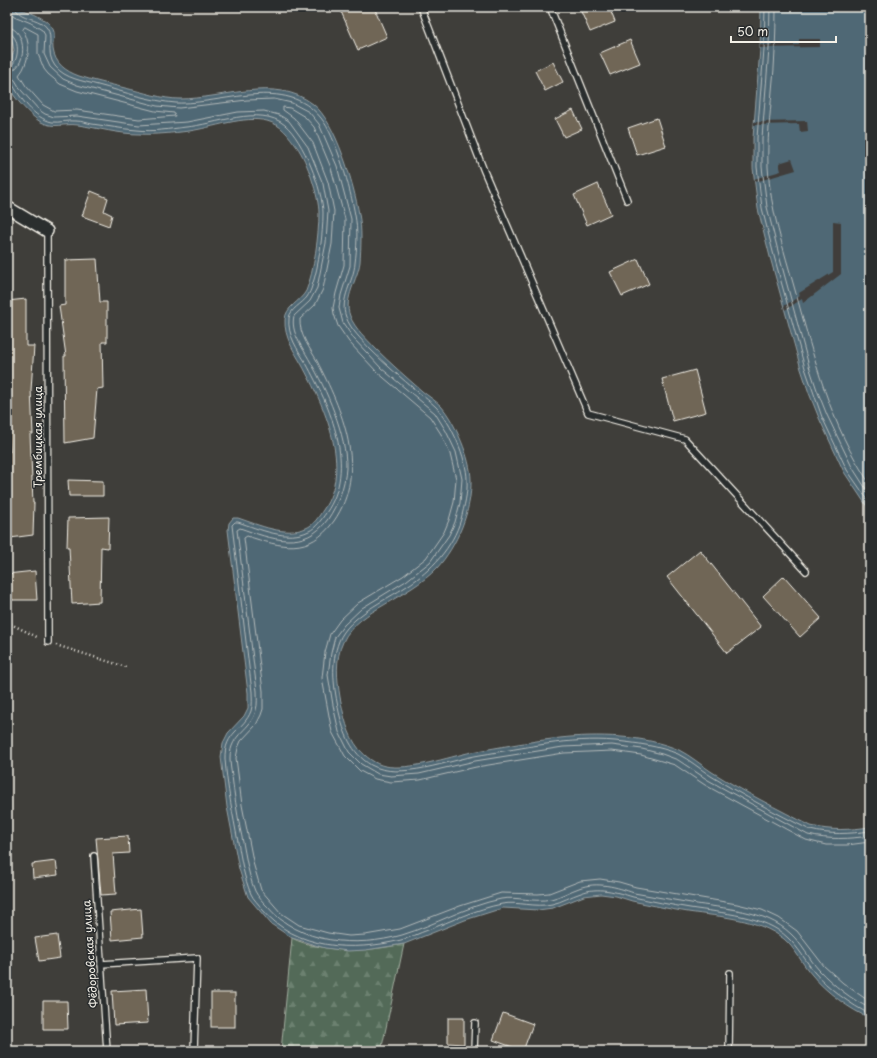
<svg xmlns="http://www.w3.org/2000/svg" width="877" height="1058" font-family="'Playpen Sans',sans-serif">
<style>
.forest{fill:url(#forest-firs);stroke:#a3aea0}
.water{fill:#506774;stroke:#929ea2}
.pier{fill:#3f3e3a}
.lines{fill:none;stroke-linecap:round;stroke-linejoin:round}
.shore{stroke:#b2baba;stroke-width:1}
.building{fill:#706657;stroke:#f4f1e8}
.service-casing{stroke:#f4f1e8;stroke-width:8}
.minor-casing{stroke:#f4f1e8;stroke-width:14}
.path{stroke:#f4f1e8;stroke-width:2.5;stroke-dasharray:1 3;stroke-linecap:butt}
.service{stroke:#2a2d2e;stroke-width:5.5}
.minor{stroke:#2a2d2e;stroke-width:11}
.labels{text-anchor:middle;stroke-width:3;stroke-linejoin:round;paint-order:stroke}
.street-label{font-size:11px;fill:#f4f1e8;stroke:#2a2d2e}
</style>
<defs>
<pattern id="forest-firs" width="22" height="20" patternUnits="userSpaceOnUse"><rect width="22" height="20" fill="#526b58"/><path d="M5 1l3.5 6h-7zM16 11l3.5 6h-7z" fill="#6c8170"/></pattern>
</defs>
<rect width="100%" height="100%" fill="#3f3e3a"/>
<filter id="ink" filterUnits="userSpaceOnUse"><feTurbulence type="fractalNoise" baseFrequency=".025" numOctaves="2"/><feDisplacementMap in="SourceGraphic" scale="8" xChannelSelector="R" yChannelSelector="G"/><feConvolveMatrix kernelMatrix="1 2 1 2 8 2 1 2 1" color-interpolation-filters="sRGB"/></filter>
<g filter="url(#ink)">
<!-- forest -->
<path class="forest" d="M292,938c7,4 16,6 24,8 31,7 57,4 88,-2l-23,107h-100z"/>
<!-- water -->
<g class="water">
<path d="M7,7c13,0 44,11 47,25 1,6 -2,11 -1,17 2,14 12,22 26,27 15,5 31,8 46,12 18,4 37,11 55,11 44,0 95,-24 133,5 23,18 41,81 46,110 3,15 2,33 1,48 -2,17 -17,37 -10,54 5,13 16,22 25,32 15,15 31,29 47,43 6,5 14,10 19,15 14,16 30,53 30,74 1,30 -14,66 -34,88 -14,15 -35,26 -53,37 -14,8 -34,20 -41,37 -8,17 -6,37 -3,55 4,19 7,37 19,52 7,8 16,15 26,17 25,5 63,-9 87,-14 29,-5 59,-11 88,-14 36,-4 85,-3 119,12 12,6 22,15 33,22 32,20 66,37 99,54 21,5 37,4 59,1v191c-20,-8 -45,-27 -58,-43 -10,-11 -17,-27 -28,-36 -27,-21 -63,-22 -96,-27 -19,-3 -37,-7 -56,-11l-16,-5 -15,-2 -17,2 -31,12 -15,2 -35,-2 -38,12 -61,24 -38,6 -18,1 -23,-3 -33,-10 -21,-14 -23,-27 -9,-28 -12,-62 -6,-50 2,-14 5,-10 16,-17 4,-8v-15l-20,-163 1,-7 4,-5h5c21,7 47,19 68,10 8,-3 13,-12 17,-18 30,-43 1,-104 -21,-145 -8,-14 -18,-28 -17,-45 0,-13 15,-18 21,-29 8,-19 13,-57 13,-78 0,-16 -12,-53 -22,-66 -9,-12 -15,-22 -30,-26 -23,-6 -55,7 -78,10 -16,2 -34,4 -50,3 -20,0 -41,-6 -61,-9 -14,-2 -24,4 -37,-3 -10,-5 -32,-29 -34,-40 -1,-5 0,-12 0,-17l4,-4 3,-11 -2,-9 -5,-7z"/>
<path d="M761,7h109v504l-26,-39 -25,-54 -10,-25 -8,-24 -31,-112 -12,-48 -5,-41v-30l7,-89z"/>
</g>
<!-- pier -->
<g class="pier">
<path d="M799,39h21v8l-60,1v-3h39z"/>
<path d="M807,121l1,10 -8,1 -1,-8 -45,1v-3z"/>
<path d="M792,159l4,11 -41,12 -1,-3 27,-8 -2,-8z"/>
<path d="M833,221l8,1v52l-38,29 -1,-4 -17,11 -1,-4 16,-10 -1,-3 34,-21z"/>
</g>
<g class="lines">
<!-- shore -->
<g class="shore">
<path d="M10,7l1,5 3,4 17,7 11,7 3,5 -1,19 6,13 13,12 14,6 80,21 22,2 68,-8 27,-1 18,4 17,9 10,12 18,42 14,53 -1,47 -9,29 -2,13 4,15 11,16 27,29 54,45 11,18 10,21 6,27 -2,24 -5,19 -6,13 -19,27 -24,19 -44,27 -18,17 -9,12 -4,16 -3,22 5,30 6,27 10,20 12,12 17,10 13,2 28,-2 56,-13 88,-14 49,-2 30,4 20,5 16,6 30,20 100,55c21,5 40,4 62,1"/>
<path d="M15,7c1,2 2,5 4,6 7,6 22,6 28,15 7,9 -2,25 8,38 10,13 29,15 43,19 26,7 52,16 78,18 46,2 110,-29 145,15 15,18 30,73 34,97 3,15 2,33 0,48 -1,18 -16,37 -9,54 5,13 15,22 24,32 15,15 31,29 48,43 6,5 13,10 18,15 15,15 31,52 31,73 1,13 -3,27 -6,39 -8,28 -30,52 -54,67 -21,14 -58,30 -68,55 -9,23 -5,47 0,71 5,21 12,41 32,53 29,16 78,-5 109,-10 44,-7 90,-18 135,-14 21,2 44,5 63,13 12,6 22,15 33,22 32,20 65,37 99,54 20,5 39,4 60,1"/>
<path d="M765,7l-1,42 -7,89v29l5,41 12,48 31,112 8,23 9,26 25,53 23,33"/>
<path d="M770,7l-1,42 -7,89v29l5,40 12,48 30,111 8,24 10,25 25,52 18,28"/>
<path d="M776,7c0,28 -1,56 -4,84 -2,26 -5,50 -4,76 2,42 16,83 27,123 19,68 35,135 75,194"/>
<path d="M7,27c21,1 21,44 0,45"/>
<path d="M25,27l13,7v20l6,15 4,5 12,10 17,7 78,20 19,2 1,3 -36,3 -62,-9 -23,1 -11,-6 -17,-19 -7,-11c2,-3 4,-5 5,-8 6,-12 6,-26 -1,-37z"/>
<path d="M7,32c14,2 14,34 0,35"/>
<path d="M7,76l4,1 4,3 6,10 18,20 6,4 9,3 23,-1 62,9 48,-3 51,-10 26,-1 15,4 10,6 19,26 15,37 5,27 -2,32 -9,45 -7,13 -16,15c-4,16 9,32 16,45 16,28 37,74 36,107 -1,18 -8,36 -18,51 -23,33 -57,20 -88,9l-3,2 20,161c0,6 1,13 -1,19 -4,20 -26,23 -26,48 0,6 1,12 2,18 2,18 5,35 8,52 5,21 7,44 15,63 3,6 8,11 12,15 31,38 90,42 135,29 33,-10 64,-29 99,-36 16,-3 33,4 50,0 9,-2 19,-8 28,-11 18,-7 38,-1 55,5 19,3 38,7 57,10 33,6 74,6 100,31 11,10 18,25 28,36 13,14 34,31 51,38"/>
<path d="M7,82l5,1c8,15 22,35 40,39 7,1 16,-2 24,-1 6,0 11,2 16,3 15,2 30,5 45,6 16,2 33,-1 49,-3 28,-2 74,-23 99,-2 18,15 38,65 38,88 0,21 -4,53 -11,73 -1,4 -3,8 -5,11 -5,7 -17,12 -18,21 -2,17 9,32 17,45 24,44 52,104 20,150 -5,7 -10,15 -17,18 -22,11 -50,-2 -71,-9h-3l-3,3 20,167c0,6 1,13 -1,19 -7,19 -27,21 -26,48 2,28 8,56 13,83 3,17 6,36 13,52 2,5 8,10 11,15 34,41 91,43 139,31 9,-2 18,-7 27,-10 23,-9 48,-21 74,-26 16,-3 33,4 50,0 10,-2 19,-8 29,-11 17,-7 35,-1 52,4 19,4 38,8 57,11 31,5 75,7 98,30 10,9 18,23 26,34 13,15 38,34 56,42"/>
<path d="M870,842l-23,3h-21l-20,-5 -101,-55 -30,-20 -34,-10 -29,-4 -48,2 -88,14 -56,13 -29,2 -16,-3 -15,-8 -15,-15 -13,-24 -10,-54 3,-26 5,-18 10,-14 18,-17 45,-27 23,-18 18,-26 5,-12 5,-18 2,-23 -6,-25 -9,-20 -11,-17 -53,-45 -28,-30 -11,-16 -4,-12 -1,-6 3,-15 8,-28 1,-46 -14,-51 -17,-41 -9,-10 -15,-9 -7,-1v3l11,8 19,25 15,39 6,29 -2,33 -9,45 -8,16 -15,14c-1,16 10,29 17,42 25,49 52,109 17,160 -25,35 -53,26 -87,15l-3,2 19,153v18l-2,6 -5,10 -15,16 -3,7 -2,10 6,47 12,61 7,24 20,23 18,12 29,8 21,3 16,-1 35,-6 60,-23 41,-13 37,1 11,-1 31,-12 20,-2 19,3 17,5 101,17 25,6 17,8 18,13 27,35 19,17 27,19"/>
</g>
</g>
<!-- building -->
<g class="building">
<path d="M339,7h35l13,30 -29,13z"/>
<path d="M579,7h30l6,15 -25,10z"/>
<path d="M630,40l10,23 -30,12 -10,-22z"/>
<path d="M553,62l10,20 -18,9 -10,-20z"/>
<path d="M573,110l9,19 -18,8 -9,-18z"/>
<path d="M657,118l9,28 -29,9 -9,-27z"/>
<path d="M598,184l13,30 -24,11 -13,-30z"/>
<path d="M91,191l17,7 -4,13 8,4 -3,11 -27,-10z"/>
<path d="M97,259l3,43h7v40h-5l1,46 -6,1 -4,49 -28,5 -1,-87h2l-7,-50 6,-1v-45z"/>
<path d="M638,259l11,25 -27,12 -12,-24z"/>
<path d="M26,299v47h8l-3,44 2,44h-3l3,69h1l-1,32 -23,3 -3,-61v-25h3l-3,-31v-120z"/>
<path d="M695,370l11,42 -33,9 -11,-42z"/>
<path d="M68,480l35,1v15h-34z"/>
<path d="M109,517l-1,31 -7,-1 -1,55 -28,2 -3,-57h-2l1,-29z"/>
<path d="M700,550l61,77 -34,26 -60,-76z"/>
<path d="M35,571l2,29h-25l-5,-26z"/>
<path d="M784,576l37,42 -21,19 -37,-41z"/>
<path d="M128,836l1,17 -16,1 3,40 -15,1 -5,-57z"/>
<path d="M56,861l2,14 -25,3 -1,-14z"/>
<path d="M141,909l2,28 -31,3 -2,-28z"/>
<path d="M57,935l3,23 -21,3 -4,-23z"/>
<path d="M146,989l2,34 -34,2 -2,-34z"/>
<rect x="211" y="993" width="24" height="34"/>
<path d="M43,1001h24l1,28h-25z"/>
<path d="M503,1013l30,11 -10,27 -30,-11z"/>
<path d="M448,1018h16v26l-16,-1z"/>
</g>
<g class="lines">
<defs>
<g id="service">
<path d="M421,7l63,164 104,242 97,26 121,132"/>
<path d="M550,7l77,193"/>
<path d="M47,231l1,411"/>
<path d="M94,856l13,195"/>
<path d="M101,964l96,-6 -3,93"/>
<path d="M474,1051l1,-28"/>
<path d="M729,1051l1,-78"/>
</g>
<path id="minor" d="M7,207l40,24"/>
</defs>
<!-- service casing -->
<use href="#service" class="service-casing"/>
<!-- minor casing -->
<use href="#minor" class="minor-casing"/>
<!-- path -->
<g class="path">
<path d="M7,622l32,16"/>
<path d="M56,645l70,22"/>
</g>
<!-- service -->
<use href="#service" class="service"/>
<!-- minor -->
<use href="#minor" class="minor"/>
</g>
</g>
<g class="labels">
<!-- street labels -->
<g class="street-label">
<text transform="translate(38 437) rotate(-90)" y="4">Трембицкая улица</text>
<text transform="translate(90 954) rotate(-94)" y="4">Фёдоровская улица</text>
</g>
</g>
<!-- margin -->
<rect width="877" height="1058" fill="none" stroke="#2a2d2e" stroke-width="24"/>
<rect x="12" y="12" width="853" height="1034" fill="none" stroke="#f4f1e8" stroke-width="1.5" filter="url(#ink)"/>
<!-- scale -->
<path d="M731 36v6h105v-6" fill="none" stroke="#f4f1e8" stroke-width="2"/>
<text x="737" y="36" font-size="12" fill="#f4f1e8" stroke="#2a2d2e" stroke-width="3" paint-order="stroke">50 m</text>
</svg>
